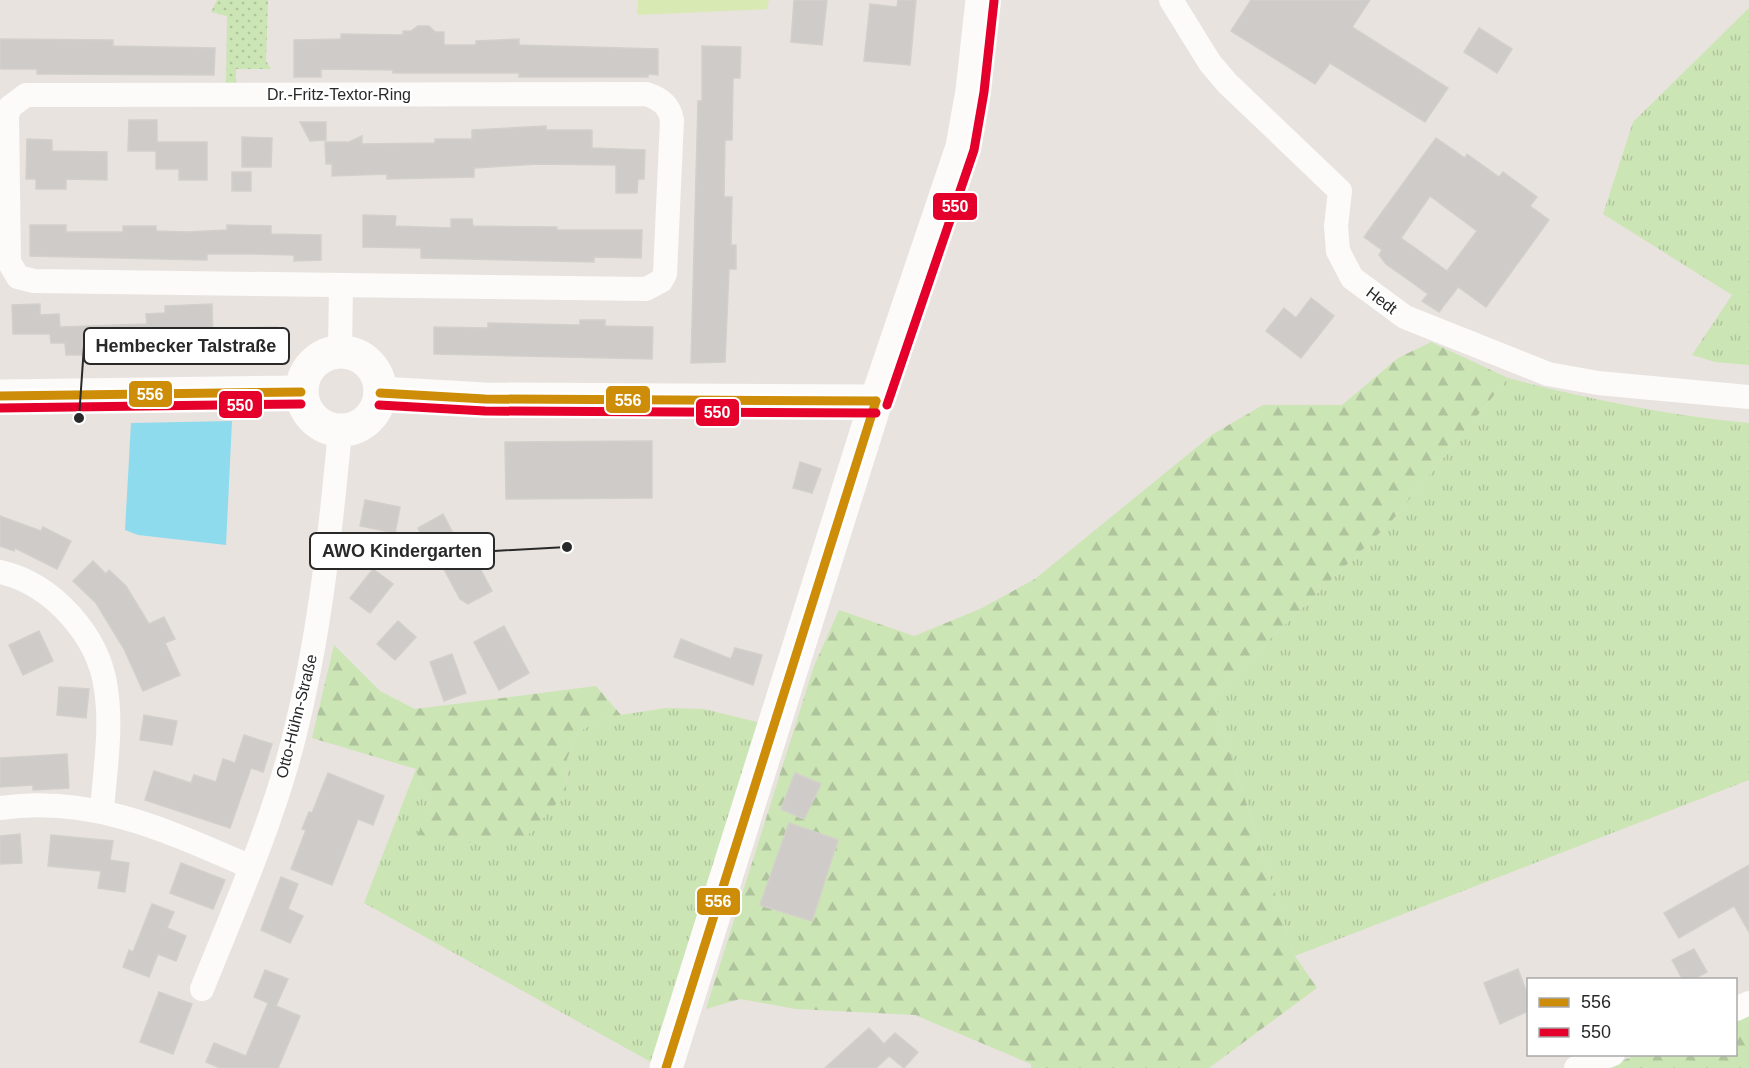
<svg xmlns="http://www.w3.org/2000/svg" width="1749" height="1068" font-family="Arial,sans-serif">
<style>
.grass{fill:url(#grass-tufts)}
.forest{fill:url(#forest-firs)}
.park{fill:url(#park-dots)}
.pitch{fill:#d9e9b3}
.water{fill:#8edbed}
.building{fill:#cecbc8;stroke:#d3cfcb;stroke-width:1.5;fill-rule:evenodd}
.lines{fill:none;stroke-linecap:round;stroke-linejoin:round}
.street{stroke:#fcfbfa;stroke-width:24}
.secondary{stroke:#fcfbfa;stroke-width:33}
.bus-1-casing{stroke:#fff;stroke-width:14}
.bus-2-casing{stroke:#fff;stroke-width:14}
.bus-1{stroke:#ce8d08;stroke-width:9}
.bus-2{stroke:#e4002b;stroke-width:9}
.labels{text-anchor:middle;stroke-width:5;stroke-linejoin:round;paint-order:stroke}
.street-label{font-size:16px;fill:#292929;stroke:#fff}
.leader{fill:none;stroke:#292929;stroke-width:2}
.callout-dot{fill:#292929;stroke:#fff;stroke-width:2}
.callout{fill:#fff;stroke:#292929;stroke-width:2}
.callout-label{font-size:18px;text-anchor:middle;font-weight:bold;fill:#292929}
.line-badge{stroke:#fff;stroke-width:2}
.badge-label{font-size:16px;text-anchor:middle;font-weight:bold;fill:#fff}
</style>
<defs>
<pattern id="grass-tufts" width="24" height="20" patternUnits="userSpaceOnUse" patternTransform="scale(1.5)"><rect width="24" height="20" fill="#cce5b5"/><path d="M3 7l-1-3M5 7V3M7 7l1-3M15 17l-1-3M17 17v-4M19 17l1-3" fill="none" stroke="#afc49c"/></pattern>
<pattern id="forest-firs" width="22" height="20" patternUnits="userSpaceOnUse" patternTransform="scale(1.5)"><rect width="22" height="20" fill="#cce5b5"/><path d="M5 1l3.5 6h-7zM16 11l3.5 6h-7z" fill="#afc49c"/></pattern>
<pattern id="park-dots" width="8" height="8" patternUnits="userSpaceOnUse" patternTransform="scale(1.5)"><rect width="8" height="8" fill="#cce5b5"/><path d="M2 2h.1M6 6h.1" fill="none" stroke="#afc49c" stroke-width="1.8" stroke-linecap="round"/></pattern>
</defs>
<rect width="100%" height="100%" fill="#e8e3de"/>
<!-- grass -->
<g class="grass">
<path d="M1749,8v357l-34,-3 -23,-7 40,-60 -129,-81 30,-92z"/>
<path d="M1508,378c80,21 159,37 241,45v357l-454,176 -83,-261 178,-172z"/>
<path d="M667,708l37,1 57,14 -110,339 -287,-159 52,-134 13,32 -10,34 147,-42 1,-34 11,-27 28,-15z"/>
</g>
<!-- forest -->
<g class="forest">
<path d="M1431,342l77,36 -118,145 -178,172 83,261 22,32 -108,80h-178v-4l-116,-49 -119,-6 -56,-10 -34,10 108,-343 25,-56 75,26 66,-27 55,-30 178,-145 50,-29h79l56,-47z"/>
<path d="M334,645l46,46 35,18 181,-23 25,29 -15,2 -28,15 -11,27 -1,34 -39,43 -55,7 -54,-8 11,-34 -13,-32 -104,-31z"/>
<path d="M1749,1011v57h-146l34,-13 99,-1v-38z"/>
</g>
<!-- park -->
<path class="park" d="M217,0h51l-2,61 5,8h-35v15h-10l1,-68 -16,-4z"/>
<!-- pitch -->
<path class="pitch" d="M638,0h131l-2,9 -130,6z"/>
<!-- water -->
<path class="water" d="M232,421l-6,124 -88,-10 -13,-5 6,-107z"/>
<!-- building -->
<g class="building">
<path d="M794,0h33l-5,45 -31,-3z"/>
<path d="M898,0h18l-6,65 -46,-4 6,-57 27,3z"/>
<path d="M1251,0h119l-18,27 96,61 -23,34 -95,-59 -15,21 -84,-53z"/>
<path d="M418,26h11l6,6h9v13h32v-4l43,-2v6l139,4v26l-10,-1v3h-129v-4h-126v-3l-72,-1v8h-27v-37l47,-1v-5l62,1v-4h8z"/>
<path d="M1479,28l33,21 -15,24 -33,-21z"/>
<path d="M0,39l113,1v6l102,2 -1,27 -177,-1v-5h-37z"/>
<path d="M702,46l39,1 -1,31h-7l-1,62h-7l-1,57h8l-1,48h5v24h-7l-4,93 -34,1 7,-262h4z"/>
<path d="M129,120h28v22h50v38h-28v-11h-23v-18h-28z"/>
<path d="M300,122h26v18l-16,1z"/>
<path d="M546,126v4h46v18l53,2 -1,29h-6l-1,14h-21v-28l-78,-1 -64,4v9l-87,2v-5l-55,2v-12h-6l-1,-22h24l13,-6v8l73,-1v-4h37v-9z"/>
<path d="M242,137l30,1 -1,29h-29z"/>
<path d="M1436,138l29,20 2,-4 32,23 4,-5 34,25 -7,9 19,14 -63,87 -28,-20 -19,25 -17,-11 6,-7 -42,-30 -7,-9 3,-5 -18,-13zM1430,196l47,35 -30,40 -46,-33z"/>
<path d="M27,139l25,1v11l55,1v28l-41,-1v10h-30v-10h-10z"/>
<rect x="232" y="172" width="19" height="19"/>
<path d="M363,215l33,1 -1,10 56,2v-9h21l1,7 84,1v3h85l-1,28 -47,-1v5l-173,-4v-10l-58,-1z"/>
<path d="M30,225h36v7h57v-6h33v5l31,1 40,-2v-5l44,1v8l50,1v25l-27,1v-6l-42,-1h-45v6l-177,-4z"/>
<path d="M1311,298l23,18 -33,42 -35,-27 18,-23 12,10z"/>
<path d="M40,304v11l19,-1 1,13 87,-3 -1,-10 19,-1v-7l47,-2 1,37 -66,3v11h-81l-1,-12h-14l-1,-9h-37l-1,-29z"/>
<path d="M580,320h25v6l48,1 -1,32 -218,-5v-27l54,1v-5l92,2z"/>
<path d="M277,327l1,29 -42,1 -1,-29z"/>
<path d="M652,441v57l-146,1 -1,-57z"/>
<path d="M800,462l21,7 -9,24 -19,-5z"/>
<path d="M365,500l35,7 -5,26 -35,-7z"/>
<path d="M443,514l25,48 7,-3 17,32 -24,13 -8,-5 -27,-50 -3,2 -12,-23z"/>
<path d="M0,516l41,15 2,-4 28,14 -14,28 -42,-21 -1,3 -14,-5z"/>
<path d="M93,561l13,13 3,-4 17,16 23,38 15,-7 11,22 -10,4 15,32 -37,16 -19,-42 -28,-46 -23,-22z"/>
<path d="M373,569l20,15 -23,29 -20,-15z"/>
<path d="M398,621l18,16 -21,23 -18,-16z"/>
<path d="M504,626l25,47 -30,17 -25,-48z"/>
<path d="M39,631l14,30 -30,14 -14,-30z"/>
<path d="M681,639l50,20 4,-11 27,7 -9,30 -79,-28z"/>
<path d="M452,654l14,39 -22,8 -14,-39z"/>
<path d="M59,687l30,2 -3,29 -29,-3z"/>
<path d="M144,715l33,6 -5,24 -32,-5z"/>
<path d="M244,735l28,9 -9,28 -12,-4 -21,60 -85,-28 9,-29 37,12 3,-8 22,7 7,-23 12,4z"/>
<path d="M67,754l2,34 -36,2v-5l-33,2v-29z"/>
<path d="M328,773l56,23 -11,29 -15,-6 -26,66 -41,-16 15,-39 -4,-1 7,-17 3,1z"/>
<path d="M795,773l26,11 -17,35 -23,-10z"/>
<path d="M789,823l49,17 -26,81 -52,-16z"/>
<path d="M20,834l2,29 -22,1v-28z"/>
<path d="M51,835l62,6 -3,19 19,3 -4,29 -27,-4 3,-17 -53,-5z"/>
<path d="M181,863l44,17 -12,29 -43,-16z"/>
<path d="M1749,865v67l-15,-26 -55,32 -15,-25z"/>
<path d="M281,877l17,7 -10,25 15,7 -13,27 -29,-13z"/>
<path d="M152,904l22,8 -7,16 19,8 -10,25 -18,-7 -9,23 -26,-10 6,-17 4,2z"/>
<path d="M1694,949l13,23 -15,8h-9l-11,-20z"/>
<path d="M1518,969l10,27v15l-28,13 -16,-41z"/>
<path d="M265,970l23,9 -12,27 24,10 -22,52h-58l-14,-6 8,-19 32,13 22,-53 -14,-6z"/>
<path d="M159,992l33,12 -19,50 -33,-12z"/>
<path d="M869,1028l15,16 11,-11 23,19 -14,16 -15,-12 -13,12h-51z"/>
</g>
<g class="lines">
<!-- street -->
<g class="street">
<path d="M1171,0l39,63 17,20 113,108 -4,35 2,25 14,27 53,39 143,57 50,9 151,14"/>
<path d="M646,94c15,5 23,11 26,26l-7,154 -4,7 -15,8 -612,-8 -16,-4 -9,-15 -2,-147 3,-8 16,-12z"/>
<path d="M340,352l1,-67"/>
<path d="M0,572c53,12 99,64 106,117 6,40 -1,81 -4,121"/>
<path d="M0,808c93,-13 168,23 251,59"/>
<path d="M202,989c32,-80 68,-160 90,-244 27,-103 38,-208 48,-314"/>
<path d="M1736,1009l13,-6"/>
<path d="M1576,1068l37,-14"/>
</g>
<!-- secondary -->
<g class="secondary">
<circle cx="341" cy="391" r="39"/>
<path d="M380,393l105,6 391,2"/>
<path d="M0,396l301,-4"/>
<path d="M666,1068l210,-667 86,-254 10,-56 10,-91"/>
</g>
<defs>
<g id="bus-1">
<path d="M380,393l105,6 391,2"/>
<path d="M0,396l301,-4"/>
<path d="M666,1068l210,-667"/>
</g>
<g id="bus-2">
<path d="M379,405l106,6 391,2"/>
<path d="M887,405l87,-255 10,-58 10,-91"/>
<path d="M0,408l301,-4"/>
</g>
</defs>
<!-- bus-1 casing -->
<use href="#bus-1" class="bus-1-casing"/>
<!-- bus-2 casing -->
<use href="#bus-2" class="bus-2-casing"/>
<!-- bus-1 -->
<use href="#bus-1" class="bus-1"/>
<!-- bus-2 -->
<use href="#bus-2" class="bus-2"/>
</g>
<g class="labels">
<!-- street labels -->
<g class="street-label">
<text x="339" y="100">Dr.-Fritz-Textor-Ring</text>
<text transform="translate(1382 300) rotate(37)" y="6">Hedt</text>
<text transform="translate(296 716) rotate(-76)" y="6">Otto-Hühn-Straße</text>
</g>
</g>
<!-- callouts -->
<path class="leader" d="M79 418L84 346M567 547L494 551"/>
<g class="callout-dot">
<circle cx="79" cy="418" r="6"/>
<circle cx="567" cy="547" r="6"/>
</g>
<g class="callout">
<rect x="84" y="328" width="205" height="36" rx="6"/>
<rect x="310" y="533" width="184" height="36" rx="6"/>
</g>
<g class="callout-label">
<text x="186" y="352">Hembecker Talstraße</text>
<text x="402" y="557">AWO Kindergarten</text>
</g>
<g class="line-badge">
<rect x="932" y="192" width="46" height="29" rx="6" fill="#e4002b"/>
<rect x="128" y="380" width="45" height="28" rx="6" fill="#ce8d08"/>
<rect x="605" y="385" width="46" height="29" rx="6" fill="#ce8d08"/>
<rect x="218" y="390" width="45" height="29" rx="6" fill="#e4002b"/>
<rect x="695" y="398" width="45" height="29" rx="6" fill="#e4002b"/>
<rect x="696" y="887" width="45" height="29" rx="6" fill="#ce8d08"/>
</g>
<g class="badge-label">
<text x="955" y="212">550</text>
<text x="150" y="400">556</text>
<text x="628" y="406">556</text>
<text x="240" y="411">550</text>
<text x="717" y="418">550</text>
<text x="718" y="907">556</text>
</g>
<!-- legend -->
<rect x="1527" y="978" width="210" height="78" fill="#ffffff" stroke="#a9a9a9" stroke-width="1.5"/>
<rect x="1539" y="998" width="30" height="9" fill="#ce8d08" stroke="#a9a9a9" stroke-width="1.5"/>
<text x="1581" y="1008" font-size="18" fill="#292929">556</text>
<rect x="1539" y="1028" width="30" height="9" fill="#e4002b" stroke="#a9a9a9" stroke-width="1.5"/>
<text x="1581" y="1038" font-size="18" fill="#292929">550</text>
</svg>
